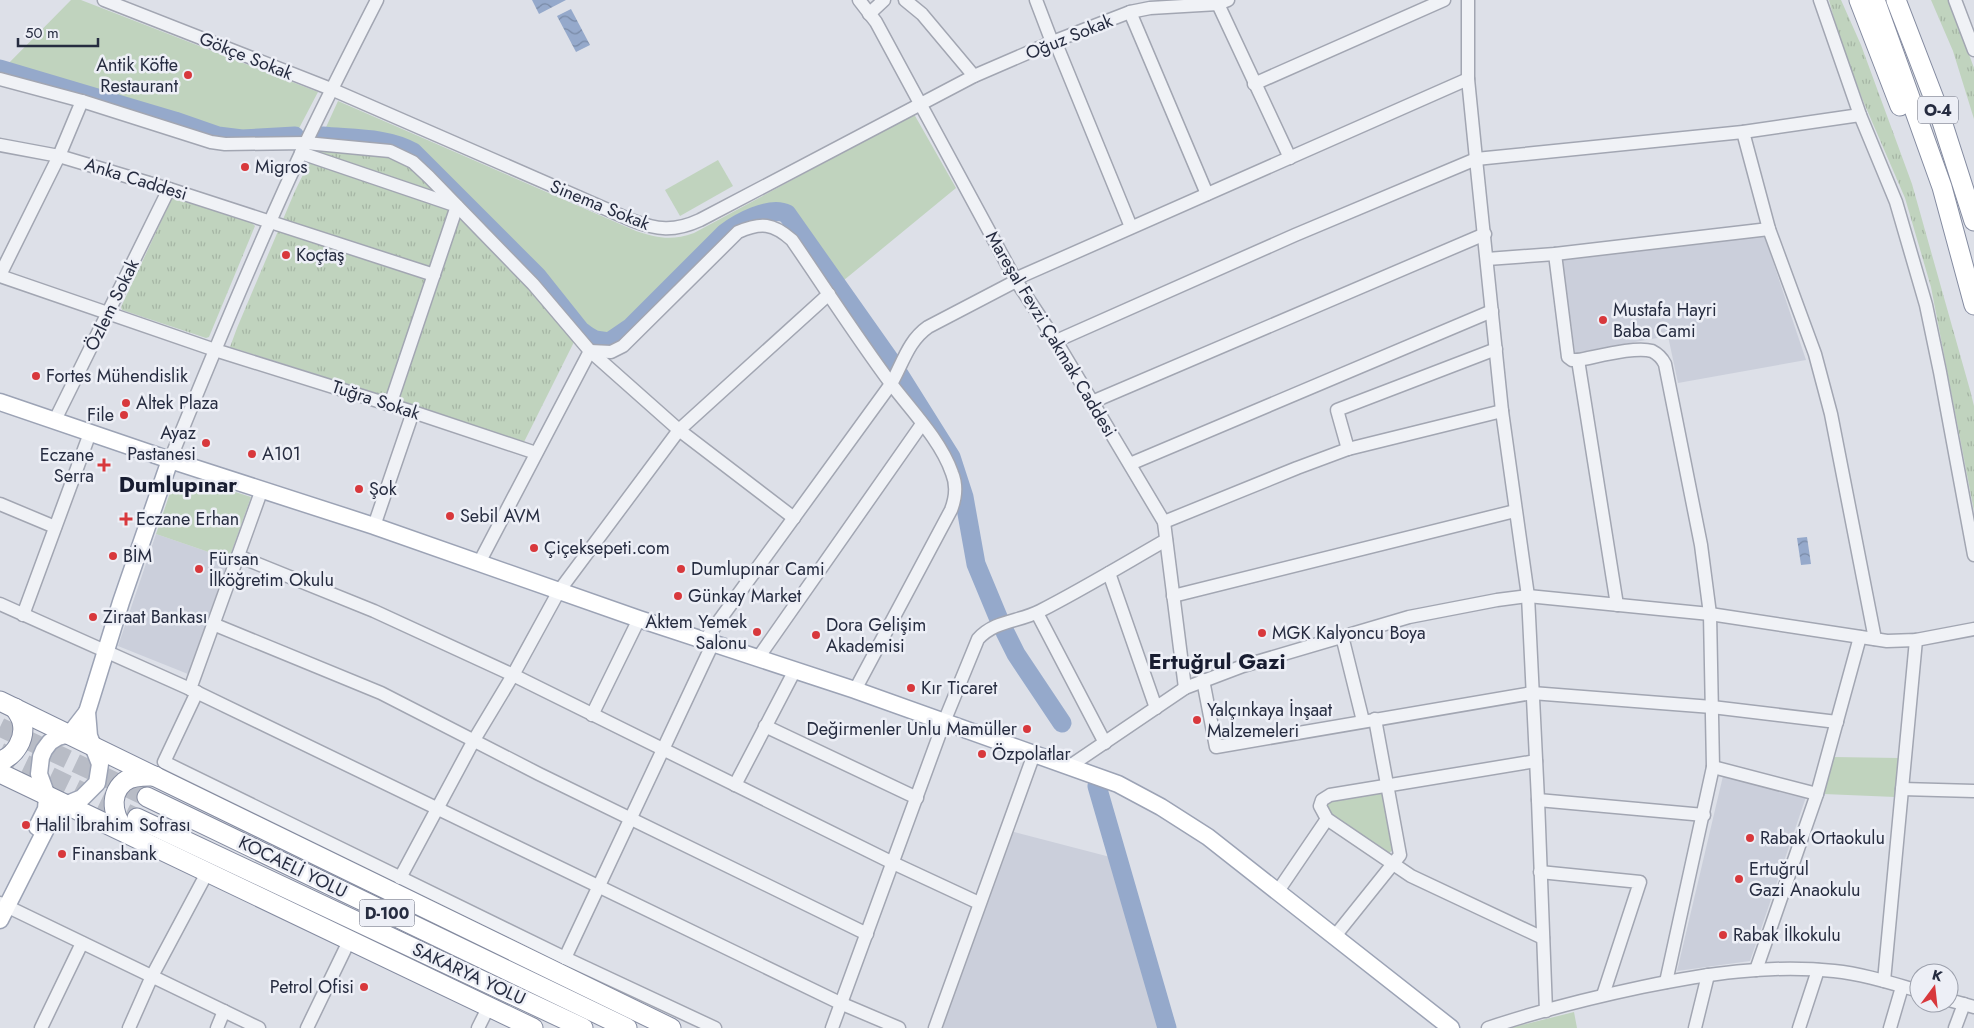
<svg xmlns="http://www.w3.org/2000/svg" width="1974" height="1028" font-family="Jost,sans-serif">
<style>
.built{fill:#cbcfdb}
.grass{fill:url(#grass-tufts)}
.park{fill:#c0d3be}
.water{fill:url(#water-waves)}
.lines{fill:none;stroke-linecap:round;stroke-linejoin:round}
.river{stroke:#95a9cb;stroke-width:19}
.highway-tunnel{stroke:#b8bcc6;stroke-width:19;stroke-dasharray:19 9;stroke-linecap:butt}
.minor-casing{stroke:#a2a6b2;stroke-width:15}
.major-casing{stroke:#9ca3b5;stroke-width:19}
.highway-casing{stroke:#848ba0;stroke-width:21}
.minor{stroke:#f0f2f6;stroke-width:12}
.major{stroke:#fff;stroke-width:16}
.highway{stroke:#fff;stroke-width:19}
.poi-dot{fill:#d8383c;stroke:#edeff6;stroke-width:2}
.labels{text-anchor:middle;stroke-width:5;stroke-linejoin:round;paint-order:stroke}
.shield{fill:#edeff6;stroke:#626677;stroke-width:1}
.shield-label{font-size:16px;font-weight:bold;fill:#262c40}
.street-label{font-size:18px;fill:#262c40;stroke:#edeff6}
.poi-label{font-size:18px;fill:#262c40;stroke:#edeff6;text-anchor:start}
.district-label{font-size:22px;font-weight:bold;fill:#181d31;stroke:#edeff6}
</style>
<defs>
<pattern id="grass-tufts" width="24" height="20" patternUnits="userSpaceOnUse" patternTransform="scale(1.25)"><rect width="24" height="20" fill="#c0d3be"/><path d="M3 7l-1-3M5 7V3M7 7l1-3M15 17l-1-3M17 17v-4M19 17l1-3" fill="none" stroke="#a5b5a4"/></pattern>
<pattern id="water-waves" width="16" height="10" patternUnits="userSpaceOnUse" patternTransform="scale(1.25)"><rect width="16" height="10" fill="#95a9cb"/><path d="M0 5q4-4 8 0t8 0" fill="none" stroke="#798aa6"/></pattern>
</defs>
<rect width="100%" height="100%" fill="#dde0e8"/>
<!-- built -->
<g class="built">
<path d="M1764,235l42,125 -128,23 -10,-47 -93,17 -13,-95z"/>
<path d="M156,534l73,25 -41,115 -70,-28z"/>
<path d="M1723,776l83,21 -56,164 -73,10z"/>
<path d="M1010,831l104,27 50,170h-223z"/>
</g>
<!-- grass -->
<g class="grass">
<path d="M1829,0h12l20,45 51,139 58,206 4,16v105l-43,-224 -26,-89 -41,-95 -23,-59z"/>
<path d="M1931,0h18l25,68v51l-21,-68z"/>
<path d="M322,136l74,8 9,3 16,11 116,118 43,54 -57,114 -112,-40 -181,-57 7,-19 58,-137z"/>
<path d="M173,196l77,25 5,5 -46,111 -3,1 -84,-28 -1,-3z"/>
</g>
<!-- park -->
<g class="park">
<path d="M71,0h10l237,92 -23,44 -53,3 -24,-3 -43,-15 -173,-51z"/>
<path d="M338,101l298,130c22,7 35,10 58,2l220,-119 42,74 -118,97 -51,-71c-17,-9 -49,9 -62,19l-94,94c-11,9 -22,20 -37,13 -19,-9 -41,-46 -55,-63 -21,-25 -47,-47 -70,-71 -18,-18 -36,-41 -58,-55 -23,-14 -62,-13 -89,-15z"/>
<path d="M718,160l15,26 -53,30 -15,-26z"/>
<path d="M204,482l47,15 -22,62 -73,-25 15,-44 17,-7z"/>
<path d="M1834,757l65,1 -4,39 -71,-3z"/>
<path d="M1384,791l9,59 -4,3 -57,-37 -3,-4 -2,-6 3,-6z"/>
<path d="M1574,1012l3,16h-67z"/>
</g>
<!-- water -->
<g class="water">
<path d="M532,0h34l-27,14z"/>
<path d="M571,9l19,36 -14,7 -19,-36z"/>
<path d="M1807,537l4,27 -10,1 -4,-27z"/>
</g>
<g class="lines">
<!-- river -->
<g class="river">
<path d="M0,69l175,52 43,15 24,3 53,-3"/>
<path d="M322,136c30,3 65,1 91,16l124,124 43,54 8,6 7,4 14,2 22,-15 94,-94c13,-10 45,-28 62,-19l105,149 59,94 13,40 12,67 22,53"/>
<path d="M1005,632l11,22 46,69"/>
<path d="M1097,786l70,242"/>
</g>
<!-- highway-tunnel -->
<g class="highway-tunnel">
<path d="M0,727l147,70"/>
<path d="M0,752l137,66"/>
</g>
<defs>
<g id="minor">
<path d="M104,0l227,89 300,131c26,10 43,12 69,0l274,-144 81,-35 75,-29 20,-4 68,-4 10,-4"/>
<path d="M859,0l17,22 139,257 41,62 108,181 21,166"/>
<path d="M905,0l17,14 52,62"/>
<path d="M1036,0l16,42"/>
<path d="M1468,0v79l8,80 26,252 26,185 10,204 8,211"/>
<path d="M1820,0l40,115 36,87 30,103 14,67 34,183"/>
<path d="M1955,0l19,50"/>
<path d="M1218,4l72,154"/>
<path d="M1130,12l77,182"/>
<path d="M869,14l15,-14"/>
<path d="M1055,41l76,186"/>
<path d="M0,79l82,22 129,41 14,2 81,-1 84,8 23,11 16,15 104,107 57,67 89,79 115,88"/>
<path d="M1254,84l190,-84"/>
<path d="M1743,132l26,97 46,125 16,60 44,225"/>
<path d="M0,145l59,11 110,33 265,86"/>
<path d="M301,153l156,53 -67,199"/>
<path d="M1555,254l13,103 4,3h6c18,-3 57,-14 74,-9 6,3 10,7 13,13l36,181 9,69 3,153 -47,215"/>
<path d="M1487,259l68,-5 214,-25"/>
<path d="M0,275l59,-119 23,-55"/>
<path d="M0,276l215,74 198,62 123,41"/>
<path d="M1015,279l453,-200"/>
<path d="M1056,341l239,-106 181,-76 267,-27 117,-17"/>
<path d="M590,351l21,1 12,-6 115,-114c23,-10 35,-9 54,8 33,48 65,98 100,145 20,26 49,56 60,88 5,12 4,24 -1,37l-96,180"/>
<path d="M1578,360l39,245"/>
<path d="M1092,402l393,-168"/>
<path d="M55,420l114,-231"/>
<path d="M1348,449l-11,-39 159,-61"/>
<path d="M170,460c44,-109 89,-218 139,-324 22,-46 45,-91 68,-136"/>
<path d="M1130,464l362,-153"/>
<path d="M0,504l55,23"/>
<path d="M1164,522l133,-54 51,-19 154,-38"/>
<path d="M374,526l39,-114"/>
<path d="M238,556l136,55 139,64 380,188 86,40"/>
<path d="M479,563l111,-212"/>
<path d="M1109,573l47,135"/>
<path d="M1173,596l342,-85"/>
<path d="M0,604l190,85 650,314 59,25"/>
<path d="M1037,613l68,130"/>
<path d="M23,615l67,-182"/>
<path d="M213,624l168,69 158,81 328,160"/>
<path d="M1342,636l21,85"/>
<path d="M705,640l186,-256c12,-21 17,-43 37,-57l88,-46"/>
<path d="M758,658l164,-234"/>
<path d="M1203,680l13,67 316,-54 180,14 125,15"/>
<path d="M190,689l72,-200"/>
<path d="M197,692l-33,70 401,196 150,70"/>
<path d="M592,715l47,-96"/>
<path d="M765,726l152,72"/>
<path d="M1536,761l-206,34 -8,5 -2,6 7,13 84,57 132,62"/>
<path d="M1070,766l115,-78 58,-22 166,-49 88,-17 31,-4 182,18 177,27 29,-1 58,-11"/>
<path d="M1713,767l104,27"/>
<path d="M735,785l60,-115"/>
<path d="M1902,789l72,2"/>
<path d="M1538,800l166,15"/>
<path d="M1540,872l100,10 -37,113"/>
<path d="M400,878l74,-138 39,-65 46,-84 120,-161 150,-136"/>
<path d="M1278,891l49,-72"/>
<path d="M0,903l259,125"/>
<path d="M1335,936l65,-81 -25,-136"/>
<path d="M565,958l148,-315"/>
<path d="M1756,970l61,-176 43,-157"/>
<path d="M1884,981l32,-341"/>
<path d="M1949,1000l25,7"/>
<path d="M41,1028l41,-85"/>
<path d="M129,1028l23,-52 56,-105"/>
<path d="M217,1028l7,-17"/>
<path d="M307,1028l43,-89"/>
<path d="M478,1028l11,-22"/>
<path d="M832,1028l112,-306 34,-83c17,-19 41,-17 62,-28 43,-22 84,-47 126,-71"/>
<path d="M935,1028l99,-274"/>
<path d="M1488,1028c50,-17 102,-30 154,-41 63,-13 128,-23 192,-16 29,3 57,12 85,20"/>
<path d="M1695,1028l13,-53"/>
<path d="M1799,1028l19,-58"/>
<path d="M1890,1028l12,-41"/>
<path d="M1955,1028l9,-24"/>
</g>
<g id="major">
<path d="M0,402l170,58 204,66 265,93 216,71 263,94 43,23 47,30 243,191"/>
<path d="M37,827l9,-18 1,-13 -8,-22 2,-17 3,-7 6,-8 8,-5 12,-3 17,-22"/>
<path d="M0,920l53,-105 12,-10 17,-7 15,-15 3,-19 -11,-28 -2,-24 34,-110 49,-142"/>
</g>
<g id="highway">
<path d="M1859,0l41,106"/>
<path d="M1875,0l67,187 32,118"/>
<path d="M1896,0l42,109 36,112"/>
<path d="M0,701l671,327"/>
<path d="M0,761c15,-5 26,-22 22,-39 -1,-5 -5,-10 -7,-14"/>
<path d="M0,773l533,255"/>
<path d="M147,797l480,231"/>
<path d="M137,818l446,210"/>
<path d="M130,833c-16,-10 -23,-37 -6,-51 8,-7 21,-6 31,-6"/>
</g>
</defs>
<!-- minor casing -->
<use href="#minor" class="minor-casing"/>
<!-- major casing -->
<use href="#major" class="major-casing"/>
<!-- highway casing -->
<use href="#highway" class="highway-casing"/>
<!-- minor -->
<use href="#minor" class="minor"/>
<!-- major -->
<use href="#major" class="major"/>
<!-- highway -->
<use href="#highway" class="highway"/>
</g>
<!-- markers -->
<g class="poi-dot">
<circle cx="188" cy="75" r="5"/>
<circle cx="245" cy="167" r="5"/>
<circle cx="286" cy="255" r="5"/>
<circle cx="1603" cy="320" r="5"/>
<circle cx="36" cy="376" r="5"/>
<circle cx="126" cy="403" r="5"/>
<circle cx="124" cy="415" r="5"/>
<circle cx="206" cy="443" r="5"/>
<circle cx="252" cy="454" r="5"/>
<path d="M101.5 457.5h5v5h5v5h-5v5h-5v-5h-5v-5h5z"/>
<circle cx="359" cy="489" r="5"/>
<circle cx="450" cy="516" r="5"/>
<path d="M123.5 511.5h5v5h5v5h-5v5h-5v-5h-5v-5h5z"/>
<circle cx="534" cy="548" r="5"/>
<circle cx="113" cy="556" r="5"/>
<circle cx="199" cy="569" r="5"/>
<circle cx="681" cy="569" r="5"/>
<circle cx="678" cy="596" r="5"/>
<circle cx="93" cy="617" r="5"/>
<circle cx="757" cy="632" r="5"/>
<circle cx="1262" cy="633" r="5"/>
<circle cx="816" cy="635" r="5"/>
<circle cx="911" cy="688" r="5"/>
<circle cx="1197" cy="720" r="5"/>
<circle cx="1027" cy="729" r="5"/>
<circle cx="982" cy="754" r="5"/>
<circle cx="26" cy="825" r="5"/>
<circle cx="1750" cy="838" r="5"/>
<circle cx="62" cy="854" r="5"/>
<circle cx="1739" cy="879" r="5"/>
<circle cx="1723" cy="935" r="5"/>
<circle cx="364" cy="987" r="5"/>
</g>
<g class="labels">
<!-- shield labels -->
<g class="shield">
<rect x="1918" y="96.5" width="40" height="27" rx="4"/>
<rect x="359.5" y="899.5" width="55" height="27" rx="4"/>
</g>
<g class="shield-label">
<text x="1938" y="116">O-4</text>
<text x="387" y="919">D-100</text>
</g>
<!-- street labels -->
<g class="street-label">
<text transform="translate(1069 37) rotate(-22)" y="6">Oğuz Sokak</text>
<text transform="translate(246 56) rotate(22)" y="6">Gökçe Sokak</text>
<text transform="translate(136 179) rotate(17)" y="6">Anka Caddesi</text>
<text transform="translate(600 205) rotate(22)" y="6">Sinema Sokak</text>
<text transform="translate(112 305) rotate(-64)" y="6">Özlem Sokak</text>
<text transform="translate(1051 334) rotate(59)" y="6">Mareşal Fevzi Çakmak Caddesi</text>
<text transform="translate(376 400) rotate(18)" y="6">Tuğra Sokak</text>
<text transform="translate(293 867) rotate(26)" y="6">KOCAELİ YOLU</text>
<text transform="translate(469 974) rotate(25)" y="6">SAKARYA YOLU</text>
</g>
<!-- poi labels -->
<g class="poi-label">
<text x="178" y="71" text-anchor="end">Antik Köfte<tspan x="178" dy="21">Restaurant</tspan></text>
<text x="255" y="173">Migros</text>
<text x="296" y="261">Koçtaş</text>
<text x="1613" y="316">Mustafa Hayri<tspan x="1613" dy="21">Baba Cami</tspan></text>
<text x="46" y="382">Fortes Mühendislik</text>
<text x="136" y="409">Altek Plaza</text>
<text x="114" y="421" text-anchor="end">File</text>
<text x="196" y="439" text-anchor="end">Ayaz<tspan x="196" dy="21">Pastanesi</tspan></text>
<text x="262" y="460">A101</text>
<text x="94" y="461" text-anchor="end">Eczane<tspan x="94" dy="21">Serra</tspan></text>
<text x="369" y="495">Şok</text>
<text x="460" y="522">Sebil AVM</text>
<text x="136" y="525">Eczane Erhan</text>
<text x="544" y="554">Çiçeksepeti.com</text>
<text x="123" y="562">BİM</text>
<text x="209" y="565">Fürsan<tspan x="209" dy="21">İlköğretim Okulu</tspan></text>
<text x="691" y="575">Dumlupınar Cami</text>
<text x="688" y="602">Günkay Market</text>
<text x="103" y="623">Ziraat Bankası</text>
<text x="747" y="628" text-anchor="end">Aktem Yemek<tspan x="747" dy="21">Salonu</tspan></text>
<text x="826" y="631">Dora Gelişim<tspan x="826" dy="21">Akademisi</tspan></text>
<text x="1272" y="639">MGK Kalyoncu Boya</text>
<text x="921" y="694">Kır Ticaret</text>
<text x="1207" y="716">Yalçınkaya İnşaat<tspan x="1207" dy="21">Malzemeleri</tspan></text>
<text x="1017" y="735" text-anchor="end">Değirmenler Unlu Mamüller</text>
<text x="992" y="760">Özpolatlar</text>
<text x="36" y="831">Halil İbrahim Sofrası</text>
<text x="1760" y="844">Rabak Ortaokulu</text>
<text x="72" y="860">Finansbank</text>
<text x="1749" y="875">Ertuğrul<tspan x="1749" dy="21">Gazi Anaokulu</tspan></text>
<text x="1733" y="941">Rabak İlkokulu</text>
<text x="354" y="993" text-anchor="end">Petrol Ofisi</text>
</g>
<!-- district labels -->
<g class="district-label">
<text x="178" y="492">Dumlupınar</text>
<text x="1217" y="669">Ertuğrul Gazi</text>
</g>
</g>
<!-- north arrow -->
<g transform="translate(1934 988) rotate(15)"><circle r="24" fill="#edeff6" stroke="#9da1ad"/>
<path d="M0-4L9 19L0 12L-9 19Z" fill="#d8383c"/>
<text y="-8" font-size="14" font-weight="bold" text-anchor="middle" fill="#262c40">K</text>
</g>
<!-- scale -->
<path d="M18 38v8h80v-8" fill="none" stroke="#262c40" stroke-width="2.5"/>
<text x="25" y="38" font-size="15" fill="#262c40" stroke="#edeff6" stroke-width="4" paint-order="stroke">50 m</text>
</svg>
